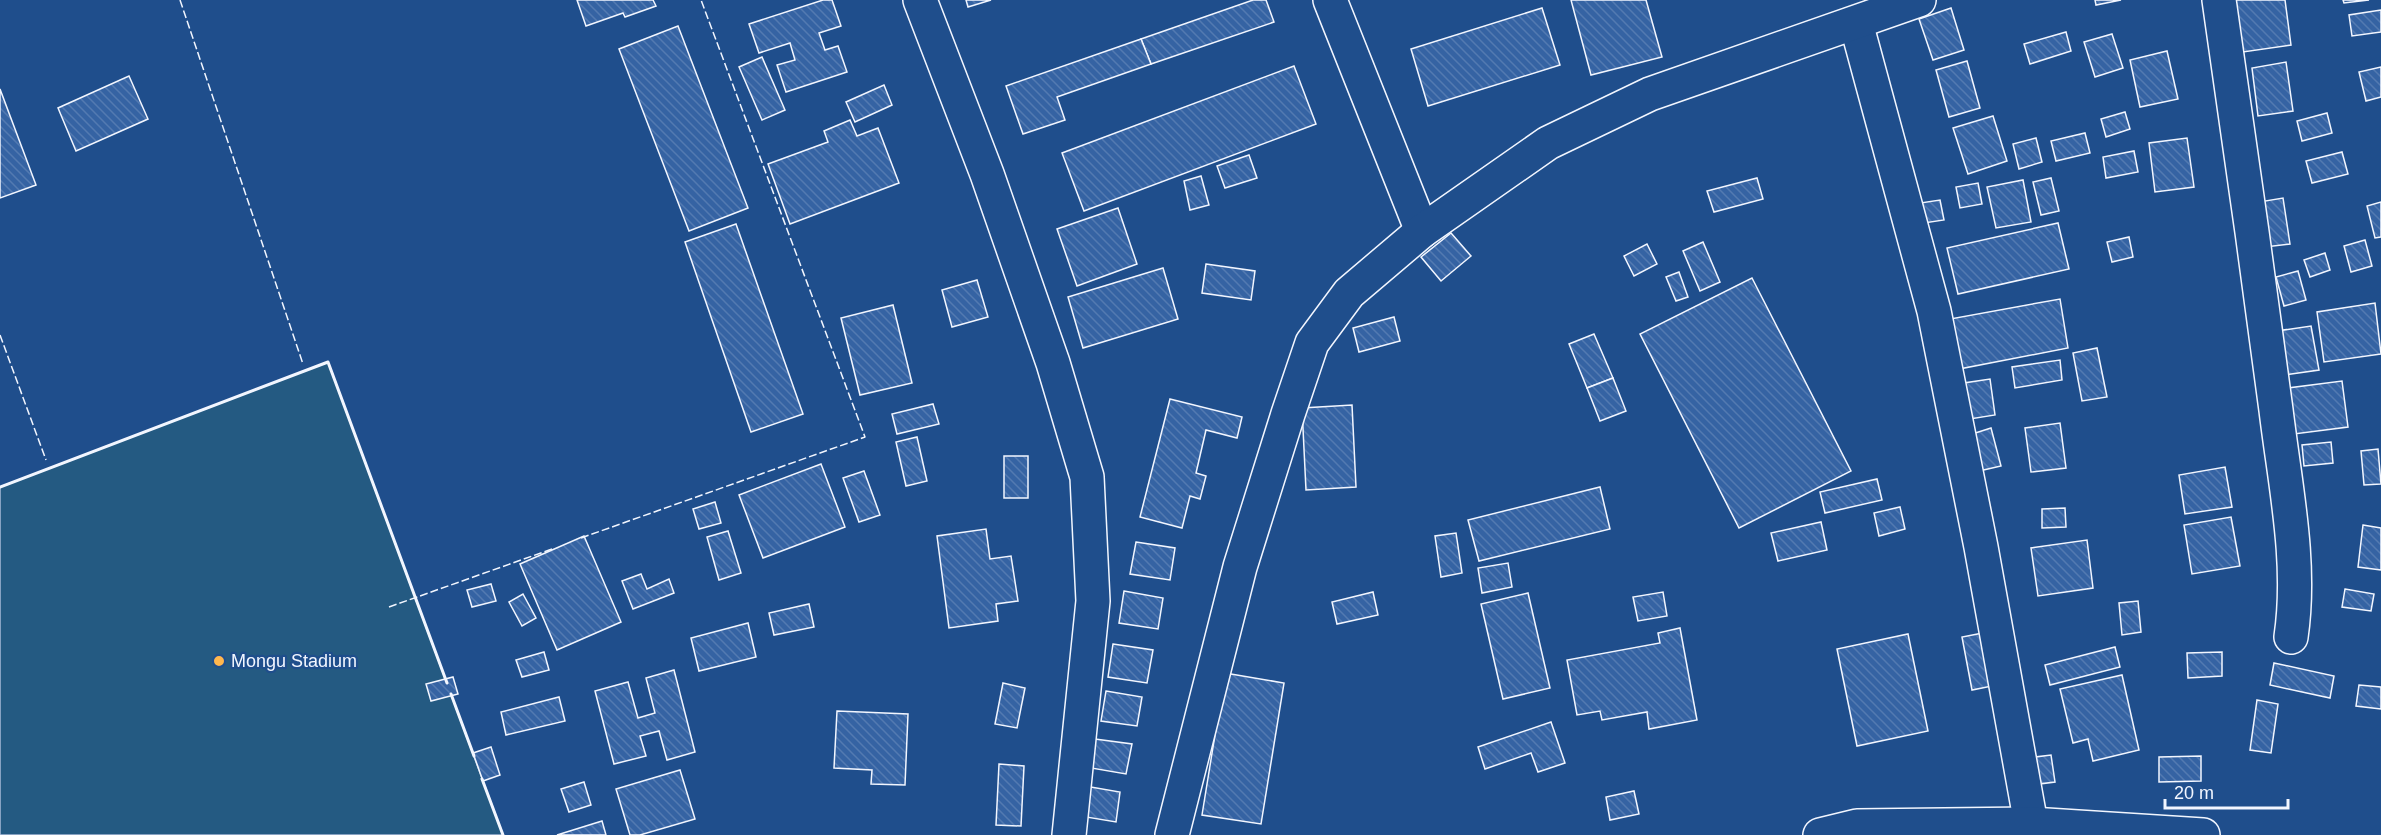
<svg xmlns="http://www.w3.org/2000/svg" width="2381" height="835" font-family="Arial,sans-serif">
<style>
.pitch{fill:#245a82;stroke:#a8bbd7;stroke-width:1.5}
.building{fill:url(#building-back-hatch);stroke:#f2f6ff;stroke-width:1.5}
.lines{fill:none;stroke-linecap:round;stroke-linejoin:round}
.minor-casing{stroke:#f2f6ff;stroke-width:36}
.minor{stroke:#1f4e8c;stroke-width:33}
.fence{stroke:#f2f6ff;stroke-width:1.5;stroke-dasharray:8 3;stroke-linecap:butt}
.wall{stroke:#f2f6ff;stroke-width:3}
.poi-dot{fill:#ffb74d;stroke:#1f4e8c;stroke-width:2}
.labels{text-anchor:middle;stroke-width:4.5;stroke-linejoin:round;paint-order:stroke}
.poi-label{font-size:18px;fill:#f2f6ff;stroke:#1f4e8c;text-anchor:start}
</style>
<defs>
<pattern id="building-back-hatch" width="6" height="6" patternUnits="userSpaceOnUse" patternTransform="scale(1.5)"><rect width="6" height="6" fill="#3563a3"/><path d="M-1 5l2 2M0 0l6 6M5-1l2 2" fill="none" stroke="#537ab1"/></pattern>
</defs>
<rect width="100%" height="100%" fill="#1f4e8c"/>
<!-- pitch -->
<path class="pitch" d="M328,362l175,473h-503v-348z"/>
<!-- building -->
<g class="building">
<path d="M577,0h76l3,6 -31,11 -2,-4 -37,13z"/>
<path d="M823,0h9l9,26 -22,7 6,17 13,-4 9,26 -61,20 -9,-27 18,-5 -5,-17 -31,10 -10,-29z"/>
<path d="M966,0h25l-23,7z"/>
<path d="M1253,0h13l8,22 -123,42 -10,-25z"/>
<path d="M1571,0h75l16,57 -71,18z"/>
<path d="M2095,0h26l-25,5z"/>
<path d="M2235,0h50l6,45 -48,7z"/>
<path d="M2343,0h26l-25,3z"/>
<path d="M1542,8l18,57 -132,41 -17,-57z"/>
<path d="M1951,8l13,42 -31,10 -14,-41z"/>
<path d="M2381,10v22l-29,4 -3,-21z"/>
<path d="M678,26l70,182 -59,23 -70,-182z"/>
<path d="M2066,32l5,19 -41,13 -6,-20z"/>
<path d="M2112,34l11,34 -28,9 -11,-35z"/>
<path d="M1141,39l10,25 -94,33 8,23 -42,14 -17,-48z"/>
<path d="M2167,51l11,48 -38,8 -10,-47z"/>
<path d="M762,57l23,53 -23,10 -23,-53z"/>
<path d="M1967,61l13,47 -31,9 -13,-47z"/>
<path d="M2286,62l7,49 -35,5 -6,-48z"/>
<path d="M1294,66l22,58 -232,87 -22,-58z"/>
<path d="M2381,67v30l-15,4 -7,-29z"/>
<path d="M129,76l19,43 -72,32 -18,-43z"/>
<path d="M884,85l8,20 -37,17 -9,-20z"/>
<path d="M0,89l36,96 -36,13z"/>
<path d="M2125,112l5,17 -24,8 -5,-18z"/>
<path d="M2327,113l5,20 -30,8 -5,-20z"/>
<path d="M1993,116l14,45 -39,13 -15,-46z"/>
<path d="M850,120l7,16 21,-8 21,55 -109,41 -22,-60 60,-22 -4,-11z"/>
<path d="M2085,133l5,20 -34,8 -5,-20z"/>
<path d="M2036,138l6,24 -23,7 -6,-25z"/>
<path d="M2187,138l7,49 -39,5 -6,-49z"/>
<path d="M2134,151l4,21 -32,6 -3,-21z"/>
<path d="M2342,152l6,22 -36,9 -6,-22z"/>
<path d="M1249,155l8,23 -32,10 -8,-22z"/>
<path d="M1201,176l8,29 -19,5 -6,-29z"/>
<path d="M1757,178l6,21 -49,13 -7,-21z"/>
<path d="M2051,178l8,33 -18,4 -8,-33z"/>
<path d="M2023,180l8,42 -35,6 -9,-41z"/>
<path d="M1978,183l4,21 -22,4 -4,-21z"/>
<path d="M2283,198l7,46 -25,3 -6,-45z"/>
<path d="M1940,200l4,20 -20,3 -4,-20z"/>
<path d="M2381,202v35l-6,1 -8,-32z"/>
<path d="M1118,208l19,56 -60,22 -20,-57z"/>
<path d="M2058,223l11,46 -111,25 -11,-46z"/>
<path d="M736,224l67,190 -52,18 -66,-190z"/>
<path d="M1451,233l20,23 -30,25 -20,-24z"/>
<path d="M2129,237l4,20 -21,5 -5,-20z"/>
<path d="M2365,240l7,26 -21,6 -7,-26z"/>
<path d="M1703,242l17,40 -20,9 -17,-40z"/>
<path d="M1647,244l10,20 -23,12 -10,-20z"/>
<path d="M2325,253l5,17 -20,7 -6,-17z"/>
<path d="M1206,264l49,7 -4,29 -49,-7z"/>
<path d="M1163,268l15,51 -95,29 -15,-51z"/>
<path d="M2298,271l8,29 -22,6 -8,-29z"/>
<path d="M1679,272l9,25 -12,4 -10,-24z"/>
<path d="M1752,278l99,193 -112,57 -99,-194z"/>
<path d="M977,280l11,37 -36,10 -10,-37z"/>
<path d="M2060,299l8,49 -109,21 -9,-50z"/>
<path d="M2375,303l6,51 -57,8 -7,-50z"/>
<path d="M893,305l19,78 -52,12 -19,-77z"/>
<path d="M1394,317l6,24 -41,11 -6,-24z"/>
<path d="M2311,326l8,44 -35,5 -7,-44z"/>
<path d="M1594,334l19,44 -26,10 -18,-44z"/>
<path d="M2097,348l10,49 -25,4 -9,-48z"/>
<path d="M2060,360l2,20 -47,8 -3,-21z"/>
<path d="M1613,378l13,33 -26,10 -13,-33z"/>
<path d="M1990,379l5,36 -25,4 -6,-36z"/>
<path d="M2342,381l6,46 -54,7 -6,-46z"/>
<path d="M1170,399l72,18 -5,21 -31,-8 -10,43 10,3 -6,23 -10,-3 -8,32 -42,-11z"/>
<path d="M933,404l6,20 -42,10 -5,-20z"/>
<path d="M1352,405l4,82 -50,3 -4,-82z"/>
<path d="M2060,423l6,45 -35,4 -6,-44z"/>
<path d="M1991,428l10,38 -22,5 -10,-36z"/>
<path d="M917,437l10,44 -21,5 -10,-44z"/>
<path d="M2331,442l2,21 -29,3 -2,-21z"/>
<path d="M2378,449l3,35 -17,1 -3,-34z"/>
<rect x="1004" y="456" width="24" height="42"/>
<path d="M821,464l24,63 -82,31 -24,-63z"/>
<path d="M2225,467l7,40 -47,7 -6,-39z"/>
<path d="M864,471l16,44 -21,7 -16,-44z"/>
<path d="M1877,479l5,21 -57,13 -5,-21z"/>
<path d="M1600,487l10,42 -131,32 -11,-41z"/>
<path d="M715,502l6,21 -22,6 -6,-20z"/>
<path d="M1900,507l5,22 -26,7 -5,-23z"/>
<path d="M2065,508l1,19 -24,1v-19z"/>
<path d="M2231,517l9,49 -48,8 -8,-49z"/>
<path d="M1821,522l6,28 -49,11 -7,-28z"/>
<path d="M2363,525l18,3v42l-23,-3z"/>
<path d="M986,529l4,30 21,-3 7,45 -22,3 2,17 -49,7 -12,-92z"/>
<path d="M728,531l13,42 -22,7 -12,-43z"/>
<path d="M1456,533l6,40 -21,4 -6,-41z"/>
<path d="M584,536l37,86 -64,28 -37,-86z"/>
<path d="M2087,540l6,48 -55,8 -7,-48z"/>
<path d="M1136,542l39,6 -5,32 -40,-6z"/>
<path d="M1508,563l4,24 -30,6 -4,-25z"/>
<path d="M641,574l6,15 22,-10 5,14 -41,16 -11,-28z"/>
<path d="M491,584l5,17 -24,6 -5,-17z"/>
<path d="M2345,589l29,5 -3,17 -29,-4z"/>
<path d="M1124,591l39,7 -5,31 -39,-6z"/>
<path d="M1373,592l5,23 -41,9 -5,-22z"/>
<path d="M1663,592l4,24 -29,5 -5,-24z"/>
<path d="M1528,593l22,95 -47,11 -22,-95z"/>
<path d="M523,594l13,24 -14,8 -13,-24z"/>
<path d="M2138,601l3,31 -19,3 -3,-32z"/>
<path d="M809,604l5,23 -40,8 -5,-22z"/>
<path d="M748,623l8,34 -57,14 -8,-33z"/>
<path d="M1680,628l17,92 -48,9 -2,-17 -45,8 -2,-9 -23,4 -10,-55 93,-17 -2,-10z"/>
<path d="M1988,632l9,53 -25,5 -10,-53z"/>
<path d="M1908,634l20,97 -71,15 -20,-97z"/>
<path d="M1113,644l40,6 -6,33 -39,-6z"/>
<path d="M2115,647l5,20 -70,18 -5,-20z"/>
<path d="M544,652l5,18 -27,7 -6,-17z"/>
<path d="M2222,652v24l-34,2 -1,-25z"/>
<path d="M2274,663l60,13 -4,22 -60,-13z"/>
<path d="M674,670l21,82 -28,8 -8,-29 -19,5 6,20 -32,8 -19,-73 33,-9 10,36 17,-5 -9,-35z"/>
<path d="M1225,673l59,10 -23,141 -59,-9z"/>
<path d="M2122,675l17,75 -46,11 -5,-22 -15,4 -13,-54z"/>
<path d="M453,677l5,17 -27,7 -5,-17z"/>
<path d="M1003,683l22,5 -8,40 -22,-4z"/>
<path d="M2359,685l22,2v22l-25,-3z"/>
<path d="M1106,691l36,6 -5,29 -36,-5z"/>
<path d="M559,697l6,24 -59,14 -5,-23z"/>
<path d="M2257,700l21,4 -7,49 -21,-3z"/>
<path d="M837,711l71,3 -3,71 -34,-1 1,-14 -38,-2z"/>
<path d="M1551,722l14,41 -27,9 -7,-19 -46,16 -7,-22z"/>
<path d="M1095,739l37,5 -6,30 -35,-6z"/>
<path d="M491,747l9,28 -17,6 -10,-28z"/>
<path d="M2051,755l4,27 -24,3 -4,-27z"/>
<path d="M2201,756v25l-42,1v-25z"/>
<path d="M999,764l25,2 -3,60 -25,-1z"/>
<path d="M680,770l15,49 -55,16h-10l-14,-46z"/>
<path d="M584,782l7,23 -22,7 -8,-23z"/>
<path d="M1085,786l35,6 -4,30 -36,-6z"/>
<path d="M1634,791l5,23 -29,6 -4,-23z"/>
<path d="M602,821l4,14h-49z"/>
</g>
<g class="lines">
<defs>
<g id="minor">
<path d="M920,0l67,174 66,189 34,114 6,124 -24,234"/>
<path d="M1330,0l92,231"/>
<path d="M2219,0c20,137 39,273 57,410 9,75 26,152 15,227"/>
<path d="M1856,23l78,288 47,236 50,277"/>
<path d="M1172,835l68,-268 48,-153 24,-71 37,-50 73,-62 126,-88 102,-49 269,-94"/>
<path d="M1820,835l37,-9 174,-2 172,11"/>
</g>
</defs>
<!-- minor casing -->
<use href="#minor" class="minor-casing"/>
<!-- minor -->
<use href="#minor" class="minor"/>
<!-- fence -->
<g class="fence">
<path d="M180,0l123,364"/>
<path d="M0,335l46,125"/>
<path d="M581,538l284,-101 -164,-437"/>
<path d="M389,607l163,-58"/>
</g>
<!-- wall -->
<g class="wall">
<path d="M0,487l328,-125 119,321"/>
<path d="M451,694l23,62"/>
<path d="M482,779l21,56"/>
</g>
</g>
<!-- markers -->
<circle class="poi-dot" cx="219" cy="661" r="6"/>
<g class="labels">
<!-- poi labels -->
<g class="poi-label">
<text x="231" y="667">Mongu Stadium</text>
</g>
</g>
<!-- scale -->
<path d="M2165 799v9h123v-9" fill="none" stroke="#f2f6ff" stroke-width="3"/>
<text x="2174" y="799" font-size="18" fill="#f2f6ff" stroke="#1f4e8c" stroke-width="4.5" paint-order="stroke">20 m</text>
</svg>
